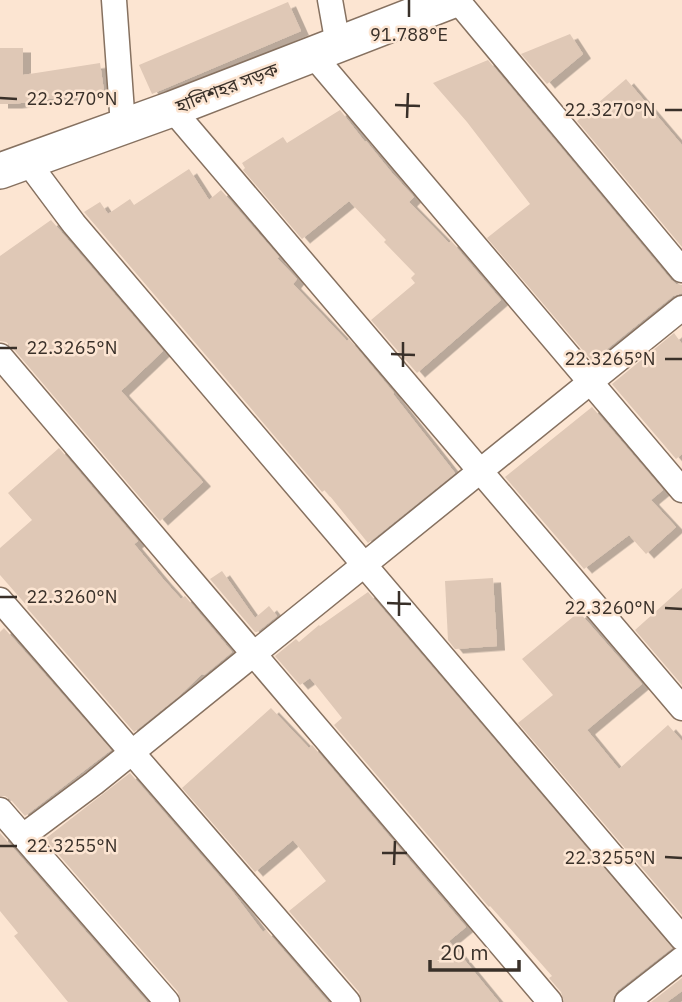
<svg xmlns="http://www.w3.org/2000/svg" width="682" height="1002" font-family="'IBM Plex Sans','Noto Sans Bengali',sans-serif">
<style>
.building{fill:#dfc8b6;filter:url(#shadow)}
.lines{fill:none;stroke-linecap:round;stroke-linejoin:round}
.street-casing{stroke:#867160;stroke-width:27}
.secondary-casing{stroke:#867160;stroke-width:38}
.street{stroke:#fff;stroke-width:24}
.secondary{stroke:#fff;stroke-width:35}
.ticks{fill:none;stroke:#393029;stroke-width:2.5}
.labels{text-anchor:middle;stroke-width:5;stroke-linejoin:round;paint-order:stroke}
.street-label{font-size:18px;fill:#393029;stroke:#fce5d2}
.ticks-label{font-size:18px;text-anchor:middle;fill:#393029;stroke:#fce5d2;stroke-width:5;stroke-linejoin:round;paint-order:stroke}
</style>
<defs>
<filter id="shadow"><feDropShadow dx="8" dy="4.5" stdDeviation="0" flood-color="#0004"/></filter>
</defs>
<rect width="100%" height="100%" fill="#fce5d2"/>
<!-- building -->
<g class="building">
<path d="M288,2l13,29 -149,63 -13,-29z"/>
<path d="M570,34l13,20 -36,30 -26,-30z"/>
<path d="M0,48h23v27l77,-12 4,28 -90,13h-14z"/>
<path d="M488,60l183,220 5,4 6,1v8l-9,3 -81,65 -105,-123 43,-34 -63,-82 -34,-39z"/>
<path d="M626,79l56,66v102l-105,-126z"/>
<path d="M340,110l25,32 1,-1 26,32 22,24 -5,5 40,41 2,-2 50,59 -84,73 -46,-53 44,-37 -4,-5 4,-4 -31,-32 2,-2 -37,-39 -47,38 -59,-69 2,-2 -3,-5 41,-26 4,6z"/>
<path d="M189,169l20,31 12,-10 58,67 -2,1 20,21 -4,5 54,57 2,-2 45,54 -1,1 62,79 -87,70 -43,-53 -3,2 -238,-280 16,-10 8,12 22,-15 4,6z"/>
<path d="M51,220l112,131 -42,40 82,91 -43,39 -149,-175 -5,-4 -6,-1v-85z"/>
<path d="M674,333l8,11v110l-6,5 -64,-75z"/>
<path d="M592,407l71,83 -12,10 25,27 -30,27 -17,-19 -45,34 -79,-92z"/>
<path d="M59,448l79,93 -4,3 29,35 18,20 4,-3 47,56 -28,23 -2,-1 -22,21 -46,37 -107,-124 1,-1 -28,-32v-27l32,-28 -24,-27z"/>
<path d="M222,571l33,47 14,-12 8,10 -20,16h-2l-45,-53z"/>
<path d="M493,578l4,68 -42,3 -7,-9 -3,-59z"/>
<path d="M682,588v97l-47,-55z"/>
<path d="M368,592l304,356 -54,42 -4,6 -2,6h-48l-3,-10 -12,-14 3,-2 -45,-51 -17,-19 -1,1 -155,-182 8,-7 -32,-40 -10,7 -25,-29 21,-17 3,3 20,-17 1,1z"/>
<path d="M579,612l63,72 -55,46 32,39 49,-44 14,16v174l-164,-192 35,-28 -31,-36z"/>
<path d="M4,628l107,122 -86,66 -14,-16 -6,-4h-5v-164z"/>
<path d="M271,708l38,40 3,-3 154,182 -17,14 50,61h-137l-3,-10 -70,-81 37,-30 -33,-41 -38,32 -73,-84z"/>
<path d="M130,773l102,118 31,41 3,-2 62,72h-147l-3,-10 -133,-153z"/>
<path d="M0,833l147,169h-79l-54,-66 4,-3 -18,-22z"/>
<path d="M682,978v13l-15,11h-16z"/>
</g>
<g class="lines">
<defs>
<g id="street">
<path d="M114,0l9,126"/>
<path d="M330,0l8,45"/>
<path d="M457,0l225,270"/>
<path d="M313,55l369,435"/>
<path d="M172,109l510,599"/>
<path d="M27,161l47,63 608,714"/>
<path d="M0,356l550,646"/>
<path d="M0,600l348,402"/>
<path d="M0,810l167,192"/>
<path d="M23,836l71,-53 588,-475"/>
<path d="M627,1002l55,-43"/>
</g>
<path id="secondary" d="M0,171l172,-62 281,-109"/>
</defs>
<!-- street casing -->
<use href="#street" class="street-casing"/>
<!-- secondary casing -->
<use href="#secondary" class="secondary-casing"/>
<!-- street -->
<use href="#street" class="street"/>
<!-- secondary -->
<use href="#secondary" class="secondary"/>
</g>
<!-- ticks -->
<path class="ticks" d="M409,17v-17M0,98l17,1M395,105l25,1M665,110h17M407,118l1,-25M0,348h17M391,354l24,1M665,359h17M403,367v-25M0,597h17M387,603l24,1M665,608l17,1M399,616v-25M0,846h17M382,853h25M665,857l17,1M394,865l1,-24"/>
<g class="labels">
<!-- street labels -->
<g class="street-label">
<text transform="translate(227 88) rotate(-21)" y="6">হালিশহর সড়ক</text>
</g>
</g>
<g class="ticks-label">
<text x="409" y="41">91.788°E</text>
<text x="72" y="105">22.3270°N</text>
<text x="610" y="116">22.3270°N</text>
<text x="72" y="354">22.3265°N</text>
<text x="610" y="365">22.3265°N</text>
<text x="72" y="603">22.3260°N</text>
<text x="610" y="614">22.3260°N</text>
<text x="72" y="852">22.3255°N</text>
<text x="610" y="864">22.3255°N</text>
</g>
<!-- scale -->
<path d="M430 960v10h89v-10" fill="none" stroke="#393029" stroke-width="3.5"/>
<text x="440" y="960" font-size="21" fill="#393029" stroke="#fce5d2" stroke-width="5" paint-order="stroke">20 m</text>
</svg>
